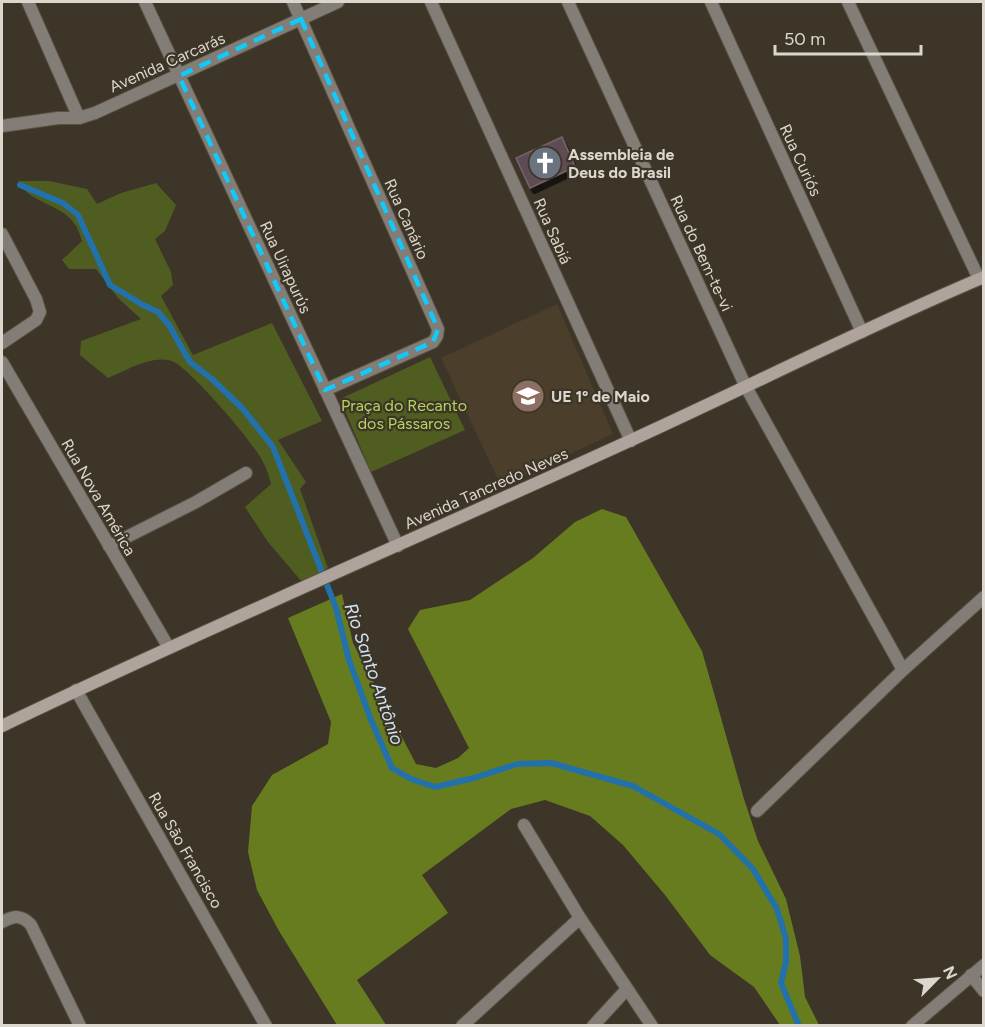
<svg xmlns="http://www.w3.org/2000/svg" width="985" height="1027" font-family="Figtree,sans-serif">
<style>
.built{fill:#4b3e2a}
.green{fill:#4f5d21}
.forest{fill:#677c1f}
.lines{fill:none;stroke-linecap:round;stroke-linejoin:round}
.stream{stroke:#2271ab;stroke-width:6}
.building{fill:#5e4c53;stroke:#76636a;stroke-width:1.5;filter:url(#shadow)}
.street-casing{stroke:#5a5245;stroke-width:14}
.secondary-casing{stroke:#5a5245;stroke-width:14}
.street{stroke:#837d77;stroke-width:12}
.secondary{stroke:#aea49b;stroke-width:12}
.marked{fill:none;stroke:#10cafa;stroke-width:4.5;stroke-dasharray:12 8;stroke-linejoin:round}
.labels{text-anchor:middle;stroke-width:4.5;stroke-linejoin:round;paint-order:stroke}
.street-label{font-size:16px;fill:#dcd7ce;stroke:#3d3527}
.poi-label{font-size:16px;font-weight:bold;fill:#dcd7ce;stroke:#3d3527;text-anchor:start}
.park-label{font-size:16px;fill:#b7d45e;stroke:#3d3527}
.water-label{font-size:18px;font-style:italic;fill:#d1e3f4;stroke:#3d3527}
</style>
<defs>
<filter id="shadow"><feDropShadow dx="3.5" dy="6" stdDeviation="0" flood-color="#0009"/></filter>
</defs>
<rect width="100%" height="100%" fill="#3d3527"/>
<!-- built -->
<path class="built" d="M557,304l56,130 -112,52 -60,-128z"/>
<!-- green -->
<g class="green">
<path d="M18,181h31l38,8 10,15 24,-11 35,-10 20,22 -11,26 -10,8 16,33 2,13 -12,11 32,59 79,-32 50,98 -44,19 28,42 -6,7 28,79 -25,15 -35,-41 -23,-35 26,-23c-2,-7 -4,-15 -8,-22 -8,-18 -72,-92 -89,-100 -20,-9 -48,9 -66,16l-28,-23 1,-14 60,-22 -23,-21 -22,-29h-27l-7,-9 20,-19c-2,-6 -4,-13 -8,-18 -13,-19 -45,-20 -56,-42z"/>
<path d="M430,357l35,73 -94,42 -31,-73z"/>
</g>
<!-- forest -->
<path class="forest" d="M602,509l24,8 76,134 42,148 14,42 28,58 14,57 5,41 14,28h-39l-26,-38 -44,-32 -45,-60 -42,-50 -33,-29 -45,-16 -34,9 -89,66 26,38 -91,67 29,45h-49l-58,-94 -22,-41 -9,-38 4,-46 20,-31 56,-31 3,-22 -43,-104 54,-24 11,49 63,121 20,4 22,-10 11,-10 -61,-119 12,-19 50,-10 63,-42 42,-36z"/>
<g class="lines">
<!-- stream -->
<path class="stream" d="M20,185l43,18 15,12 32,70 33,20 15,7 11,13 21,37 22,17 31,30 30,38 63,161 13,52 22,60 21,48 19,11 24,8 39,-9 43,-14 34,-1 82,23 86,48 34,35 24,40 9,30v23l-5,21 18,43"/>
</g>
<!-- building -->
<path class="building" d="M562,137l13,30 -45,21 -14,-30z"/>
<g class="lines">
<defs>
<g id="street">
<path d="M28,2l51,116"/>
<path d="M145,2l253,544"/>
<path d="M293,2l145,327 -1,7 -4,6 -108,48"/>
<path d="M431,2l200,439"/>
<path d="M568,2l178,385 157,283"/>
<path d="M711,2l151,330"/>
<path d="M848,2l131,277"/>
<path d="M2,126l56,-8h21l16,-5 243,-111"/>
<path d="M2,234l34,65 4,13 -4,8 -34,23"/>
<path d="M2,362l167,286"/>
<path d="M109,546l87,-44 50,-29"/>
<path d="M76,690l190,336"/>
<path d="M757,811l146,-141 81,-73"/>
<path d="M524,825l56,93 72,108"/>
<path d="M2,922c12,-6 19,-8 29,3l49,101"/>
<path d="M971,975l13,16"/>
<path d="M462,1026l118,-108"/>
<path d="M593,1026l34,-37"/>
<path d="M912,1026l72,-61"/>
</g>
<path id="secondary" d="M2,726c202,-97 408,-185 612,-278 124,-56 245,-118 370,-171"/>
</defs>
<!-- street casing -->
<use href="#street" class="street-casing"/>
<!-- secondary casing -->
<use href="#secondary" class="secondary-casing"/>
<!-- street -->
<use href="#street" class="street"/>
<!-- secondary -->
<use href="#secondary" class="secondary"/>
</g>
<!-- marked area -->
<path class="marked" d="M301,19l137,310 -5,13 -108,48 -146,-314z"/>
<!-- icons -->
<defs>
<symbol id="church-disc" viewBox="-11 -11 22 22"><circle r="9.5" fill="#6b7280" stroke="#3d3527"/><path d="M-1.2-6h2.4v3.5h3.3v2.4h-3.3V6h-2.4V-.1h-3.3v-2.4h3.3Z" fill="#fff"/></symbol>
<symbol id="school-disc" viewBox="-11 -11 22 22"><circle r="9.5" fill="#8d6e63" stroke="#3d3527"/><path d="M0-5L7-2L0 1L-7-2ZM-4 1L0 2.5L4 1V4Q0 6-4 4Z" fill="#fff"/></symbol>
</defs>
<g fill-rule="evenodd">
<use href="#church-disc" x="526" y="144" width="38" height="38"/>
<use href="#school-disc" x="509" y="377" width="38" height="38"/>
</g>
<g class="labels">
<!-- street labels -->
<g class="street-label">
<text transform="translate(167 62) rotate(-24)" y="6">Avenida Carcarás</text>
<text transform="translate(801 160) rotate(65)" y="6">Rua Curiós</text>
<text transform="translate(407 219) rotate(66)" y="6">Rua Canário</text>
<text transform="translate(553 231) rotate(66)" y="6">Rua Sabiá</text>
<text transform="translate(702 253) rotate(65)" y="6">Rua do Bem-te-vi</text>
<text transform="translate(286 267) rotate(65)" y="6">Rua Uirapurύs</text>
<text transform="translate(486 488) rotate(-24)" y="6">Avenida Tancredo Neves</text>
<text transform="translate(99 497) rotate(60)" y="6">Rua Nova América</text>
<text transform="translate(186 850) rotate(60)" y="6">Rua São Francisco</text>
</g>
<!-- poi labels -->
<g class="poi-label">
<text x="568" y="160">Assembleia de<tspan x="568" dy="18">Deus do Brasil</tspan></text>
<text x="551" y="402">UE 1º de Maio</text>
</g>
<!-- park labels -->
<g class="park-label">
<text x="404" y="411">Praça do Recanto<tspan x="404" dy="18">dos Pássaros</tspan></text>
</g>
<!-- water labels -->
<g class="water-label">
<text transform="translate(374 674) rotate(71)" y="6">Rio Santo Antônio</text>
</g>
</g>
<!-- border -->
<rect width="985" height="1027" fill="none" stroke="#dcd7ce" stroke-width="6"/>
<!-- north arrow -->
<g transform="translate(937 979) rotate(65)" stroke="#3d3527" stroke-width="4.5" paint-order="stroke">
<path d="M0-4.5L10 22L0 15L-10 22Z" fill="#dcd7ce"/>
<text y="-9" font-size="16" font-weight="bold" text-anchor="middle" fill="#dcd7ce">N</text>
</g>
<!-- scale -->
<path d="M775 45v9h146v-9" fill="none" stroke="#dcd7ce" stroke-width="3"/>
<text x="784" y="45" font-size="18" fill="#dcd7ce" stroke="#3d3527" stroke-width="4.5" paint-order="stroke">50 m</text>
</svg>
